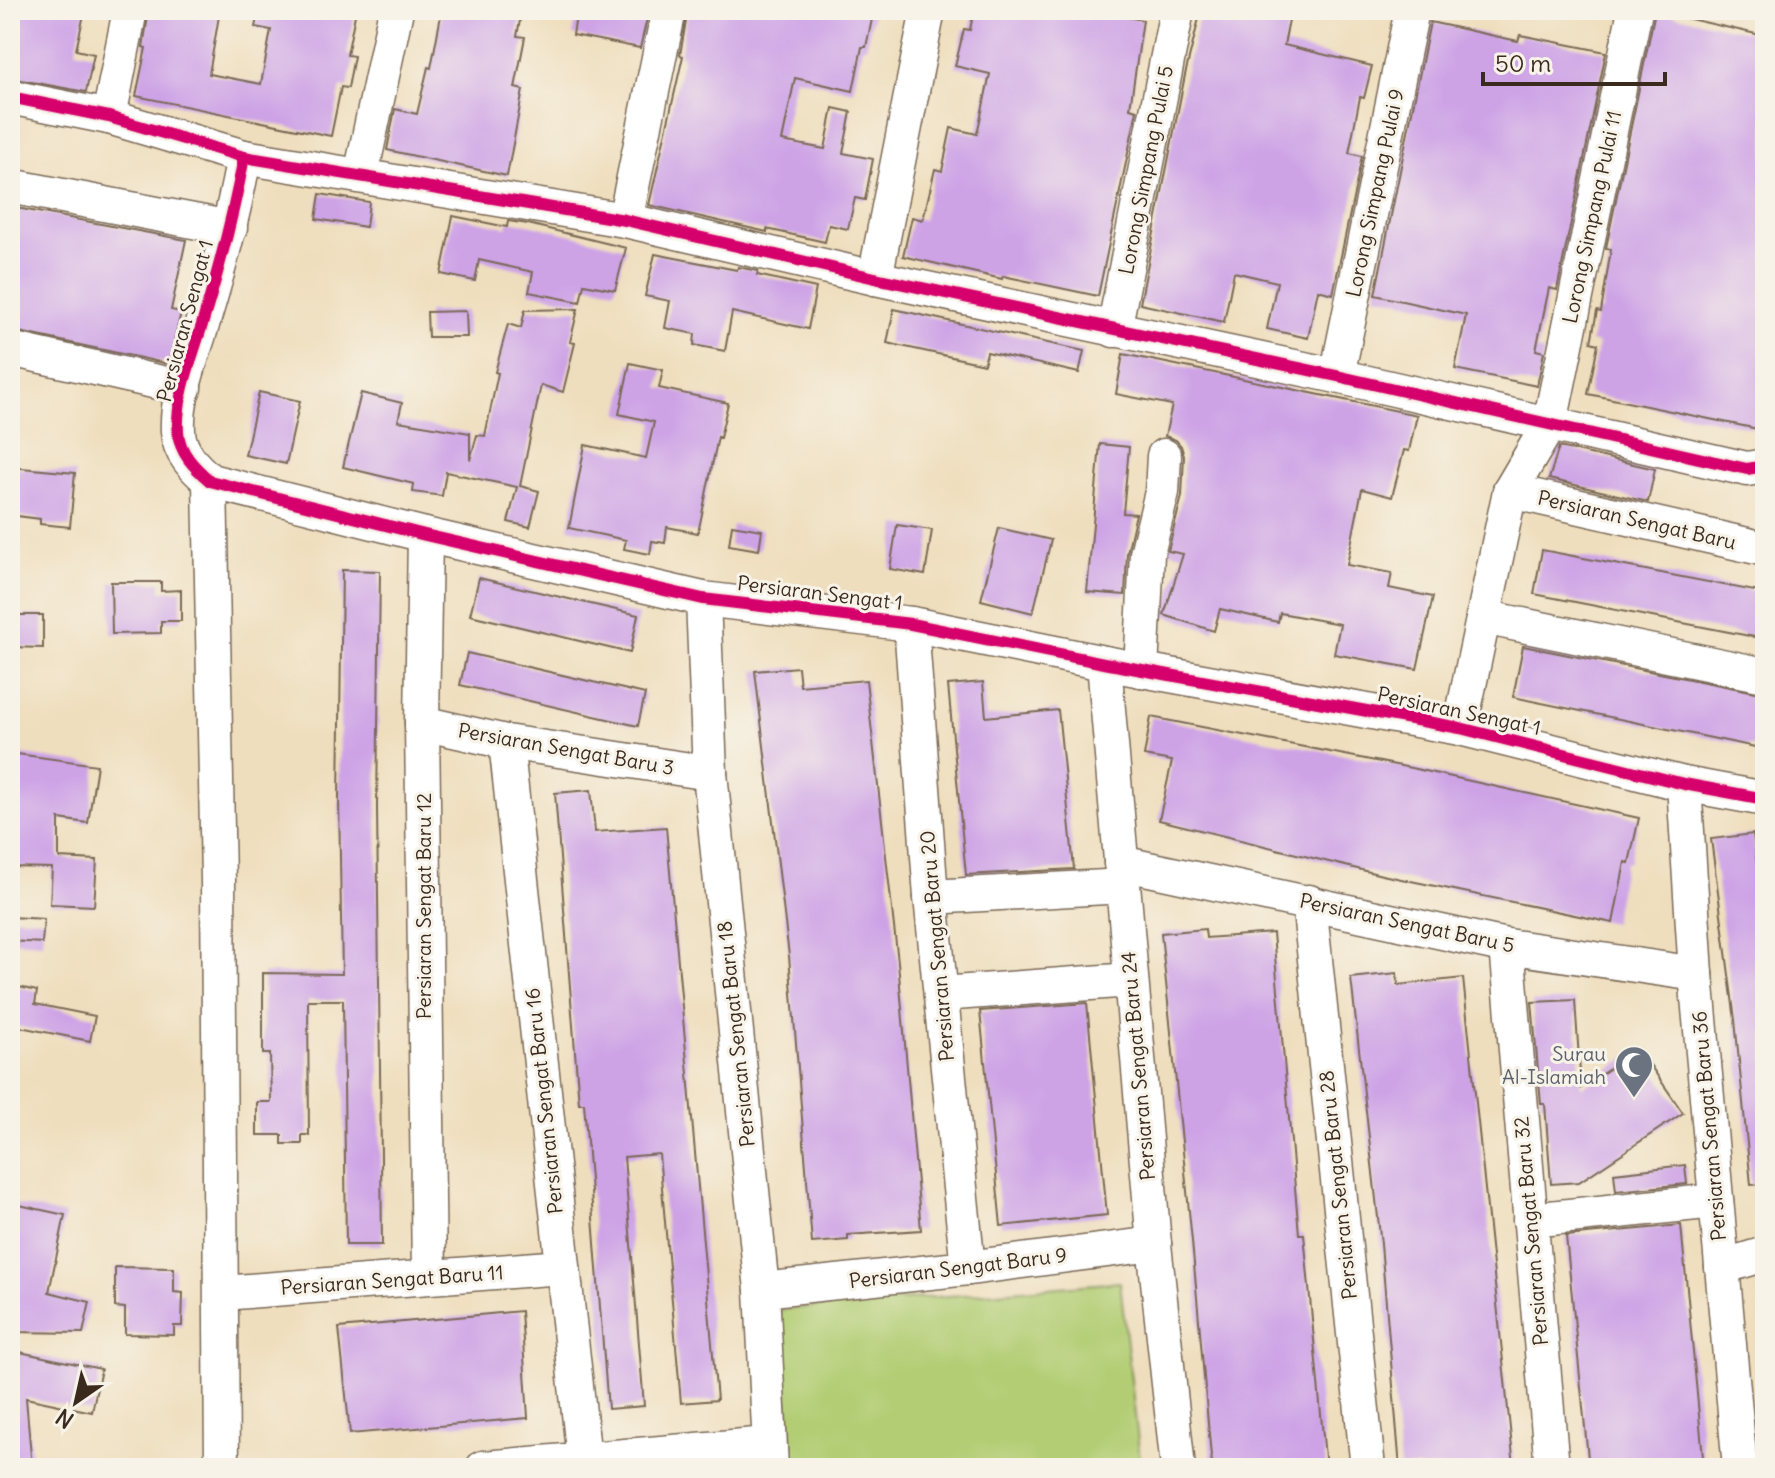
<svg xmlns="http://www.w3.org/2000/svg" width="1775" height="1478" font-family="Delius,sans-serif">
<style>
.green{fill:#b2cd73;stroke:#767c48;stroke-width:2}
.building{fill:#cda3e6}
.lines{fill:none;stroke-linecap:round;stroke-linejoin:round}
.minor-casing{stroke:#7a6956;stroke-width:37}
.minor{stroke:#fff;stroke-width:34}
.cycleway-casing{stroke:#f7f3e8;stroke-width:17}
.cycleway{stroke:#d6006c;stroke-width:12}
.labels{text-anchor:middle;stroke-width:6;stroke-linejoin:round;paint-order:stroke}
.street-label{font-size:20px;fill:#3b2a1e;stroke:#f7f3e8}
.worship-label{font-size:20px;fill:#5b616d;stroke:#f7f3e8;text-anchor:end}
</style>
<rect width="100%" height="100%" fill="#f7f3e8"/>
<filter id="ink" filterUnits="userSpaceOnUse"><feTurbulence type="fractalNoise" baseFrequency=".0125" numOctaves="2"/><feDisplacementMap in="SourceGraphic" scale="16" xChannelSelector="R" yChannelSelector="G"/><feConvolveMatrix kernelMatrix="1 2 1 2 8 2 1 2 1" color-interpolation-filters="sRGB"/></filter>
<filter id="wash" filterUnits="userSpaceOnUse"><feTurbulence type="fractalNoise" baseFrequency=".006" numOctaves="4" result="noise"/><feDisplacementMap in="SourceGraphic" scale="32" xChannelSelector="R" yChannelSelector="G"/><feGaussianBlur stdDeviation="1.8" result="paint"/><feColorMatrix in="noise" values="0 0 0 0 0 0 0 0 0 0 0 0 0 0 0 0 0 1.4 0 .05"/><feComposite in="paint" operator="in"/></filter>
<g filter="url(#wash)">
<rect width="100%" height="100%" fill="#efdebd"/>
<!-- green -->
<path class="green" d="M1120,1282l21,186h-347l-16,-158z"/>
<g id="blocks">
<!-- building -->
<g class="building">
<path d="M10,10h75l-9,40 18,4 -8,38 -76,-14z"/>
<path d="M149,10h71l-11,64 52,10 10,-54 -16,-3 4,-17h97l-9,45 7,1 -6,32 -7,-1 -10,49 -195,-40 10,-48 -3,-1z"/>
<path d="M442,10h80l-5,26 8,1 -10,51 8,2 -16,86 -120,-26 8,-41 22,5 11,-47 3,1z"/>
<path d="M577,10h72l-9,38 -67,-13z"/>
<path d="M688,10h186l-8,37h-4l-9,44 -58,-13 -13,63 43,8 8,-41 18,4 -8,41 30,6 -8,41 -10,-2 -7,31 -19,-4 -4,17 -58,-13v3l-118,-27 34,-149 -3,-1z"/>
<path d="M974,10h116l53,10 -13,88 7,2 -39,186 -95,-20 -1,3 -99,-23 9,-39 11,3 12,-51 7,2 9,-43 26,6 13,-60 -35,-8 9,-37 6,1z"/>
<path d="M1201,10h90l-7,35 88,21 -8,32 -4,-1 -11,56 13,3 -29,138 -15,-4 -10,48 -41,-9 10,-47 -43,-10 -10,50 -84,-18 45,-229z"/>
<path d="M1655,11l110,25v364l-7,29 -170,-35 10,-50 -7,-2 6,-31 4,1 10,-63 -5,-1z"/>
<path d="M1430,22l88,19 2,-6 86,17 -49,238 -8,-2 -13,62 8,2 -7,34 -82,-17 11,-54 -91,-20z"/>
<path d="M320,194l49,8 -3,25 -50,-8z"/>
<path d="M11,207l175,33 -15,70 10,2 -12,52 -159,-34z"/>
<path d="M453,216l54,11 1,-6 20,3 98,24 -11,42 -31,-6 -4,18 -51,-10 4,-20 -54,-12 -4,21 -34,-7z"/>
<path d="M655,254l82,16 1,-3 20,4 -1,4 59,13 -8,41 -76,-17 -7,39 -31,-6 1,-11 -30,-6 5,-27 -25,-5z"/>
<path d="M578,309l-8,33 5,1 -12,49 -22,-7 -21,101 19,5 -9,36 -22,-5 9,-35 -71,-15 -4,24 -29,-4 1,-8 -71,-17 18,-74 41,10 -4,18 72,12v27l7,-25 8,1 13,-63 -3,-1 13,-48 13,4 4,-18z"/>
<path d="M894,309l190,42 -5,22 -92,-21 -3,12 -97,-21z"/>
<path d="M466,311l1,26h-39l-1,-25z"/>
<path d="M1123,354l294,61 -8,36 -5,-1 -12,47 -30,-8 -15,76 45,8 -3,15 44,9 -16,72 -83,-15 6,-30 -60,-11 -2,9 -58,-13 -6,22 -50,-16 19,-61 -15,-3 14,-55 2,-40 -3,-10 -5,-6 -11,-4 7,-31 -56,-11z"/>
<path d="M630,363l33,7 -4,18 69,15 -8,35 -2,-1 -20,96 -31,-6 -2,16 -13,-2 -2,13 -26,-5 2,-9 -57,-12 16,-83 61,13 8,-36 -35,-8z"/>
<path d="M259,392l41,9 -14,63 -41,-9z"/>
<path d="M1100,444l29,3 -6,66 13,1 -9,39 -2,42 -38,-3z"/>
<path d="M1559,447l96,22 -7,33 -99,-23z"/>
<path d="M10,467l65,6 -5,54 -30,-3v-5l-30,-4z"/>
<path d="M732,525l30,5 -3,20 -30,-5z"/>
<path d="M897,525l35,5 -7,45 -35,-6z"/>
<path d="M999,528l52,12 -18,73 -52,-13z"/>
<path d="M1542,550l223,43v46l-231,-45z"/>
<path d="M342,570l38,1 -3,236 5,438h-36l-3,-245h-35l1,135h-7v9h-20v-9h-25v-33h14l-1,-48h-7v-81l79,1 -3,-175z"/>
<path d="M479,578l159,37 -8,38 -160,-38z"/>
<path d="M111,582h50v9l20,-1v31h-20v12l-49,1z"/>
<path d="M10,615h33v33l-33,-1z"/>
<path d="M1523,646l242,48v55l-252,-52z"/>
<path d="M467,653l178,41 -7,32 -178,-41z"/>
<path d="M798,667l2,19 66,-6 32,282 23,268 -73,5v5l-36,3 -23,-287 -34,-285z"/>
<path d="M983,682l3,35 72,-7 16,159 -108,6 -18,-190z"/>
<path d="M1151,717l260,51 228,50 -10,45 -4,-1 -12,61 -231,-48 -223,-55 13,-59 -28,-5z"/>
<path d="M10,753l87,12 -9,58 -29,-4v39l38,2 -3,46 -44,-2 2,-36 -42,-1z"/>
<path d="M591,790l4,42 71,-5 51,573 -36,3 -22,-249 -35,3 20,249 -36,3 -24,-306h-5l-24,-310z"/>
<path d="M1753,834l12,91v259l-14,1 -16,-165 -24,-181z"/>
<path d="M10,917l34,2 -2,24 -32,-2z"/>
<path d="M1205,929l1,9 67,-5 26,301h5l22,234h-114l-20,-227 -31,-308z"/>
<path d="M1397,973l1,12 65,-7 51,489 -114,1 -19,-224 -30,-266z"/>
<path d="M10,985l27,6 -2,13 60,12 -5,25 -80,-16z"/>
<path d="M1575,1000l6,88 58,-39 44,64 -104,69 -28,2 -6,-80h-4l-9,-102z"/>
<path d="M1087,1003l20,212 -106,11 -21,-215z"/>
<path d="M1685,1165l2,19 -71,7 -2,-18z"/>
<path d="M10,1203l55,12 -16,77 41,10 -7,31 -70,-1 5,-19 -8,-2z"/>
<path d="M1681,1225l23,243h-115l-23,-232z"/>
<path d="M115,1267l59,1v24l9,1 -1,33h-8v9l-49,-1v-26l-10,-1z"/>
<path d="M521,1311l7,107 -178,16 -11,-106z"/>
<path d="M10,1350l91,19 -9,43 -66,-14 6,70h-22z"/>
</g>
</g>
</g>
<g filter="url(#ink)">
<use href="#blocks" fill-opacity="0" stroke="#7a6956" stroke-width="2"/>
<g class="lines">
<defs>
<g id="minor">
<path d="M10,97l99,20 135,40 381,63 250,58 462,98 410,93 18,-3"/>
<path d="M109,117l21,-107"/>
<path d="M244,157c-10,55 -24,108 -40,161 -10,35 -28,76 -26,113 1,22 17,37 32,50l215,54 278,64 208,25 193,39 356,65 224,56 81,15"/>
<path d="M361,175l35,-165"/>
<path d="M10,186l220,42"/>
<path d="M625,220l44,-210"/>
<path d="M875,278l53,-268"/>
<path d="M1114,330l63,-320"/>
<path d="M10,349l174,39"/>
<path d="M1337,376l75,-366"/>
<path d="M210,481l8,399 4,588"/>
<path d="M1510,491l255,58"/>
<path d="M425,535l-3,188 7,553"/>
<path d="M703,599l7,174 52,517 9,178"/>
<path d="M1483,617l282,58"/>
<path d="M911,624l20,273 37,371"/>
<path d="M1104,663l50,581 24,224"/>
<path d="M1141,670l6,-116 15,-62 2,-36"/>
<path d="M422,723l84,19 204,31"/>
<path d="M1460,728l50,-237 40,-68 85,-413"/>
<path d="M506,742l78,717"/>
<path d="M1684,784l12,190 44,494"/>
<path d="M1121,863l386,83 189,28"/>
<path d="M931,897l192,-11"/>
<path d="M1309,902l59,566"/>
<path d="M1507,946l45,522"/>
<path d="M941,994l190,-14"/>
<path d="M1530,1220l186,-19"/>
<path d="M1722,1267l43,-13"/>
<path d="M762,1290l206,-22 186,-24"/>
<path d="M223,1293l339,-26"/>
<path d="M483,1468l285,-24"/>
</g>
</defs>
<!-- minor casing -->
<use href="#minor" class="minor-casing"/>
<!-- minor -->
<use href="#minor" class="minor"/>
<defs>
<g id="cycleway">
<path d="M10,97l99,20 135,40 381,63 250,58 462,98 410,93 18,-3"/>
<path d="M244,157c-10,55 -24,108 -40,161 -10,35 -28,76 -26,113 1,22 17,37 32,50l215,54 278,64 208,25 193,39 356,65 224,56 81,15"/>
</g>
</defs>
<!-- cycleway casing -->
<use href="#cycleway" class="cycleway-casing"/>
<!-- cycleway -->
<use href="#cycleway" class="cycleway"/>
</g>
</g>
<!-- icons -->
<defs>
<symbol id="mosque-pin" viewBox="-11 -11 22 30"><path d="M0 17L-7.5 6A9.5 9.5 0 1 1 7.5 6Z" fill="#6b7280" stroke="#f7f3e8"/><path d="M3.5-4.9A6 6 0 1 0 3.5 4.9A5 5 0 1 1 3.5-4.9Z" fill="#fff"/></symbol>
</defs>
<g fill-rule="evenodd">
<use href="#mosque-pin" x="1612" y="1043" width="44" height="60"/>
</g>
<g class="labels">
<!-- street labels -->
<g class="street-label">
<text transform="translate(1146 170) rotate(-79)" y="7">Lorong Simpang Pulai 5</text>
<text transform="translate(1375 193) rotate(-78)" y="7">Lorong Simpang Pulai 9</text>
<text transform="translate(1592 217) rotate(-78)" y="7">Lorong Simpang Pulai 11</text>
<text transform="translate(185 321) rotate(-75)" y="7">Persiaran Sengat 1</text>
<text transform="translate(1637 520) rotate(13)" y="7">Persiaran Sengat Baru</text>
<text transform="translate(820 593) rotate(7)" y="7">Persiaran Sengat 1</text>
<text transform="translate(1459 711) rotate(12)" y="7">Persiaran Sengat 1</text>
<text transform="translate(566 749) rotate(10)" y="7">Persiaran Sengat Baru 3</text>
<text transform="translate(424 906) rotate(-90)" y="7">Persiaran Sengat Baru 12</text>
<text transform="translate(1407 923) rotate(12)" y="7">Persiaran Sengat Baru 5</text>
<text transform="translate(937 946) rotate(-95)" y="7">Persiaran Sengat Baru 20</text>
<text transform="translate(736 1034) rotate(-96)" y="7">Persiaran Sengat Baru 18</text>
<text transform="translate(1138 1066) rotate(-95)" y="7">Persiaran Sengat Baru 24</text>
<text transform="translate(544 1101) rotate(-96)" y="7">Persiaran Sengat Baru 16</text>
<text transform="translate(1709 1126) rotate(-95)" y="7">Persiaran Sengat Baru 36</text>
<text transform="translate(1338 1185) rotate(-96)" y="7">Persiaran Sengat Baru 28</text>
<text transform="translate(1531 1231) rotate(-95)" y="7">Persiaran Sengat Baru 32</text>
<text transform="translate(958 1268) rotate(-7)" y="7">Persiaran Sengat Baru 9</text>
<text transform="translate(392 1280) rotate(-4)" y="7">Persiaran Sengat Baru 11</text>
</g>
<!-- worship labels -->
<g class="worship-label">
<text x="1606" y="1061">Surau<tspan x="1606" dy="23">Al-Islamiah</tspan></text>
</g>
</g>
<!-- margin -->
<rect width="1775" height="1478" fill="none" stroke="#f7f3e8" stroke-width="40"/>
<!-- north arrow -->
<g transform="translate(76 1402) rotate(214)" stroke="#f7f3e8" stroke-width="6" paint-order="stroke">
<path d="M0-6L14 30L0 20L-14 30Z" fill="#3b2a1e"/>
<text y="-12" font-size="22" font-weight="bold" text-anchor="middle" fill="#3b2a1e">N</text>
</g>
<!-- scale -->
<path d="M1483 72v12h182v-12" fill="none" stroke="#3b2a1e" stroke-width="4"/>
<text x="1495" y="72" font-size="24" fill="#3b2a1e" stroke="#f7f3e8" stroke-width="6" paint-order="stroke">50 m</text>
</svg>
